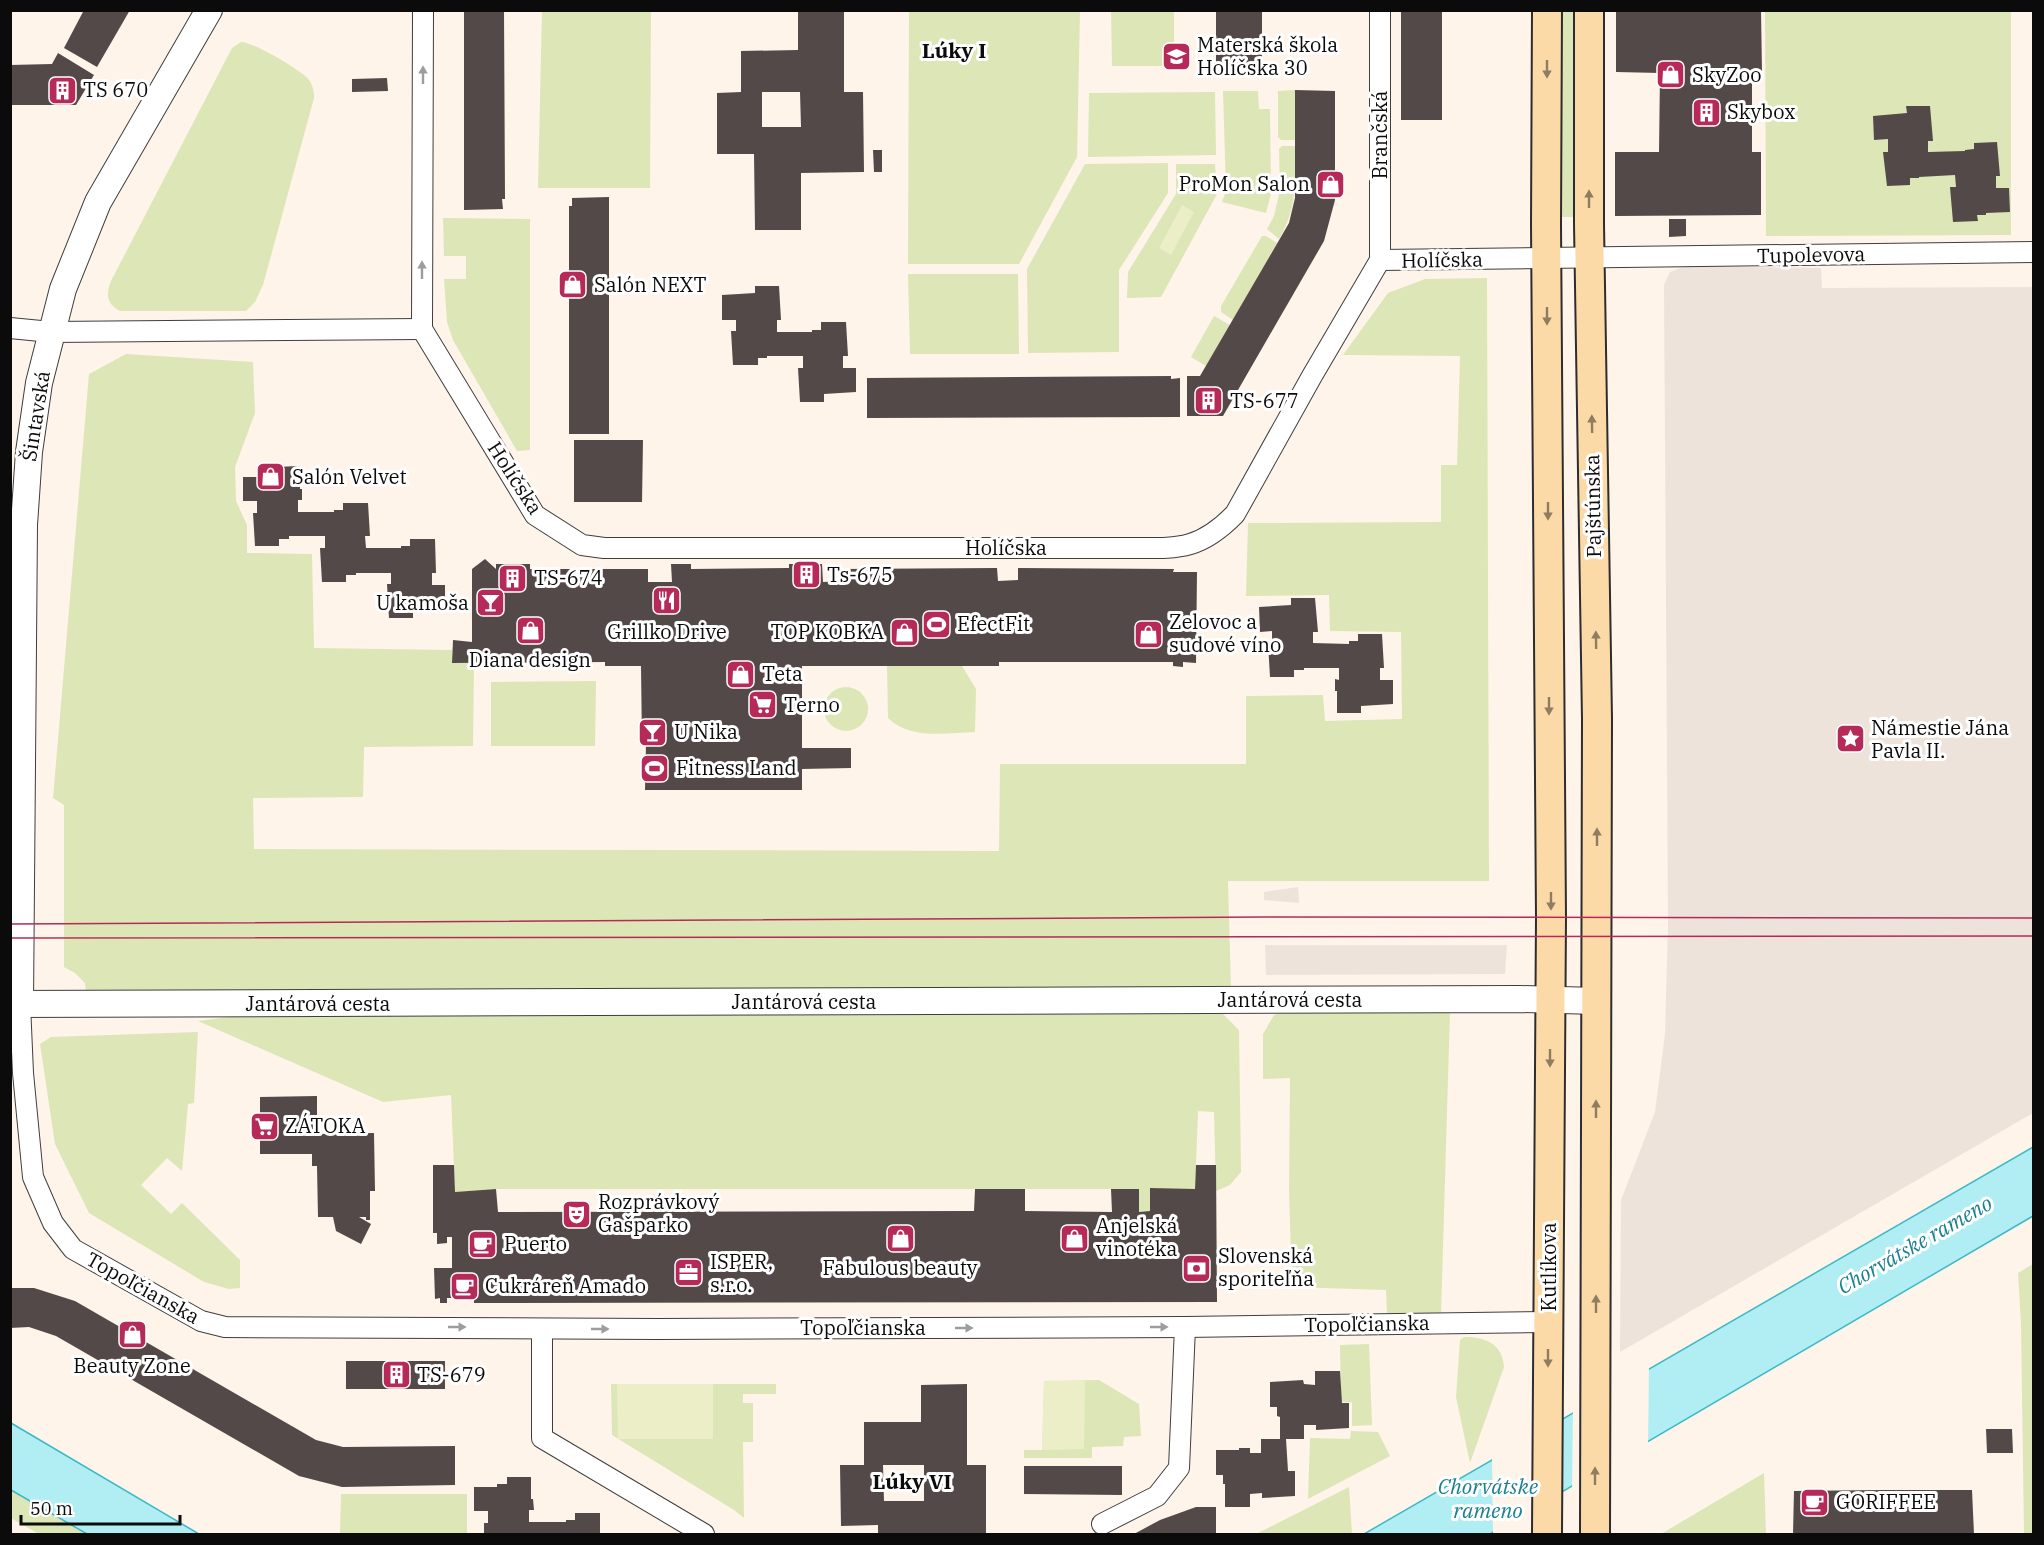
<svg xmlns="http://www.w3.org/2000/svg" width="2044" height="1545" font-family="'IBM Plex Serif',serif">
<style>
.green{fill:#dde6b6}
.pitch{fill:#eceec7}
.plaza{fill:#ede3db}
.water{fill:#b1eef3;stroke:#3bb9c7;stroke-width:1.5}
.pier{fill:#fef4ea}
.building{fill:#534948;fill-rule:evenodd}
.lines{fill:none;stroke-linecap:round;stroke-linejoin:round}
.minor-casing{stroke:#3e3e3e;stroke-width:22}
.tertiary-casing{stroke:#3e3e3e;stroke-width:28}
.secondary-casing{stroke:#2d2d2d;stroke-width:32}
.minor{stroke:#fff;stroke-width:20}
.tertiary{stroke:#fff;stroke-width:26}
.secondary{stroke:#fcdaa8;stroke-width:28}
.tram{stroke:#b52a59;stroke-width:1.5}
.oneway{fill:#907d61}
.oneway2{fill:#9d9d9d}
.labels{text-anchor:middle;stroke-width:6;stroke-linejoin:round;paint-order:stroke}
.poi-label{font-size:20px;fill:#0b0b0b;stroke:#fff;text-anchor:start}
.street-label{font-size:20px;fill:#0b0b0b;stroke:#fff}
.neighbourhood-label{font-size:21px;font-weight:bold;fill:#0b0b0b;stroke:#fff}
.water-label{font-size:21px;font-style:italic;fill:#1a7f90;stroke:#fff}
</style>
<rect width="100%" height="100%" fill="#fef4ea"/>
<!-- green -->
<g class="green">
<path d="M648,10l3,2 -1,176h-112l4,-177z"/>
<path d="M909,11h171l-3,146 -58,107h-111z"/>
<path d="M1111,11h63v55h-62z"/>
<path d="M1559,11h16v206h-15z"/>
<path d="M1765,11h246v224l-245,1z"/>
<path d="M241,42c12,0 60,28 68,38 4,5 5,12 5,18l-51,187 -8,17 -9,9h-126c-14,-7 -14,-17 -9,-30l121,-233z"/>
<path d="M1295,90v50h-14l-3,-3v-46z"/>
<path d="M1223,91h35l1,18h11l1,84 -5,20 -44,-11 4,-11z"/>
<path d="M1215,92l1,63 -128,2 1,-64z"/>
<path d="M1282,146h13c0,35 3,61 -16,93l-12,-10 7,-13 6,-26 -1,-41z"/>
<path d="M1168,163v30l-49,77v82l-91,1 -1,-84 58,-105z"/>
<path d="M1176,164h39l2,30 -56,103 -34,1 1,-26 48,-78z"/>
<path d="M443,218l87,1v231l-13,1 -64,-111 -6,-18 -3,-43h22v-23h-22z"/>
<path d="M1262,236h4l11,7 -44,77 -12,-8v-6z"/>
<path d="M908,274h110l1,80h-109z"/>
<path d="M1487,278l2,603h-261l3,109 -1145,3 -1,-10 -10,-10 -11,-6v-162l-11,-7 36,-424 37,-20 127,8 2,51 -20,54 1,34 11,24v28l65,1 2,94 138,2v12l22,1 -1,83 -109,1 -1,50 -110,1 1,51 745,2 1,-87h246v-68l77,-1 2,26 77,-2 -1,-87 -71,-1 -1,-36 -83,1 2,-73 193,-1v-57h16l3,-109 -117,-1 45,-62 37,-14z"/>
<path d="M1214,316l16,9 -24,41 -15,-9z"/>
<path d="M887,666h75l14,23 -1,43c-29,1 -64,8 -87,-14z"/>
<path d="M596,681l-1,65h-104v-64z"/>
<circle cx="846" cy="709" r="22"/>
<path d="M1289,1010l161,1 -9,304 -54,-1 -1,-24 -94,-3 -3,-96 1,-113 -27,1v-45l11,-19z"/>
<path d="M1220,1011l19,19 2,142 -11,13 -14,6 -2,-79 -16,-1 -3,78h-45v22l-11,1 -1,-23h-642l-41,3 -4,-97 -68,7 -185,-81 63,-8z"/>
<path d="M198,1032l-4,71 -6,1 -6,67 -15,-13 -26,27 30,29 11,-11 58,57v28l-11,1 -25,-7 -115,-69 -34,-69 -15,-100 11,-7z"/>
<path d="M2033,1264l1,270h-10l-3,-210 -3,-51z"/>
<path d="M1464,1337c21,0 38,6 40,30l-34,96 -14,-66 4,-57z"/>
<path d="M1369,1344l3,81 -20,1v-24h-11l-1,-57z"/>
<path d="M1099,1380l40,24 2,32 -17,1 -1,9 -31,1v11h-68v-8h18l2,-69z"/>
<path d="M611,1384h165v10h-33v9h10v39h-10l1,76 -10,-8 -122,-75z"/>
<path d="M1351,1431l27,1 12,24 -82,43 2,-61 40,1z"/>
<path d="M1764,1473l2,61h-105z"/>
<path d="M1349,1487l3,47h-96z"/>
<path d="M11,1490l76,44h-48l-28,-16z"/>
<path d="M341,1494h126v40h-127z"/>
</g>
<!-- pitch -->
<g class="pitch">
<path d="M1182,205l12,7 -23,43 -12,-7z"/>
<path d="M1044,1381h41l-1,68 -42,1z"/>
<path d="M617,1384h96v55h-95z"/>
</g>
<!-- plaza -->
<g class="plaza">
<path d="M1685,266l136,2 1,20 211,-1v826l-413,239 1,-152 34,-88 10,-78 3,-110 -4,-639 6,-13z"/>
<path d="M1298,887l1,16 -35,-3v-8z"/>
<path d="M1265,945h242l-2,29 -239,1z"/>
</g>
<!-- water -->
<g class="water">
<path d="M2033,1147v69l-543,318h-126z"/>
<path d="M11,1423l188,111h-112l-76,-44z"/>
</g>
<!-- pier -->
<g class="pier">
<path d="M1649,1366l-1,80 -76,44 1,-80z"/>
<path d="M1562,1416l-1,80 -68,38 -1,-77z"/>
</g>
<!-- building -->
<g class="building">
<path d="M84,10h46l-33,57 -33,-19z"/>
<path d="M464,10h40l1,189h-3l1,10 -39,1z"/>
<path d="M1216,10h46v55l-46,2z"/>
<rect x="1401" y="10" width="41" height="110"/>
<path d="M1616,10h145l1,62h-10v80h9v63l-146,1v-64h44l1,-79 -44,-1z"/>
<path d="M798,12h46v80h19l1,80 -63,1v57h-46l-1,-76h-37v-61l24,-1v-41l57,-1zM762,92h38l1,35h-39z"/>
<path d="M58,53l36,22 -18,30h-66v-40l42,-1z"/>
<path d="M387,78l1,13 -36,1v-13z"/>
<path d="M1295,90l40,1v109l-11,41 -101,175h-36v-40h13l89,-153 6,-25z"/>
<path d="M1906,106h24l3,35h-5v11l37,-1v-1l9,-1v-6l23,-1 3,34h-4v12h13l1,24 -24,1v2h-9l1,6 -25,1 -3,-35h6l-1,-12 -36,2v1h-9v7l-23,1 -4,-34h5v-13l-14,1 -1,-24 34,-3z"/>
<path d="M873,150h9v22h-8z"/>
<path d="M609,197v237h-40v-228h3v-8z"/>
<path d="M1669,219h17v17l-17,1z"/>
<path d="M755,286h24l2,34h-4v12h35v-2h9v-8h25l2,34h-5v12h13v24l-32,2v8h-24l-2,-34h5v-12h-36v2h-9v7h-25l-2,-34h5v-11h-14v-25l33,-2z"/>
<path d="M1171,376v3l9,-1v39l-313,1v-40z"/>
<path d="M574,440h69l-1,62h-68z"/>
<path d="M300,466v23h2v11h-4v12h36v-2h9v-7h25l2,33h-5l1,12h35v-2h9v-7h25l1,34h-4v12h13v24l-32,2v7h-24l-2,-34h4v-11h-35v2h-10v7h-24l-2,-34h5v-12h-36v3h-10v7h-24l-2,-33h4v-12h-14v-24h23v-3h9v-7z"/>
<path d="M485,559l11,10v-5h34v5h118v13h24l-1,-18h20v5l98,-1v-4h33l1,18 19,-1v-12l155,-1 1,13 20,-1v-12l156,1 -1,3h24l-1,91 -13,-1v5l-10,-1v-4h-174v4h-197v82h49v20l-49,1v21h-157l1,-46h-4l-1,-78h-36v-4l-153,1 1,-23 19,2v-73z"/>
<path d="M1291,598h24l3,34h-5v11l36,1v-3h9v-7h24l2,34h-4v12h13v24l-32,2v7h-24v-22h-2v-12l4,1v-12h-35v2h-10v7h-24l-2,-34h4v-12l-12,1 -1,-25 32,-2z"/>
<path d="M317,1096v38l57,-1 1,58h-5v29h-4v-3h-7l12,7 -10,20 -25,-13 -3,-14h-15l-1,-51h-5v-12h-52v-57z"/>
<path d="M433,1165h21l1,27 41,-3 2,23 476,-1 1,-22h50v22l87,1 -1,-23h28v23l11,-1v-23l45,1 1,-24h20l1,137 -743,1v-5h-27v5h-7v-5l-5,1 -1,-31h18v-31h-5v6l-10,1v-11h-4z"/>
<path d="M10,1288h24l41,13 241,139 27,7 112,-1v39l-113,2 -43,-11 -243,-140 -27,-9 -19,1z"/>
<rect x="346" y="1361" width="99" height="28"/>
<path d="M1315,1371h25l2,32h7v25l-33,2v-5h-12v14h-18l2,32h7v25l-33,2v-5l-12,1v13h-25v-23h-2v-9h-7v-25h23v-2h11v5h11v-14h19v-22l-3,-1v-9h-7v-25l33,-2 1,4 11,1z"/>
<path d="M967,1384v81h19v69h-108v-9l-37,1 -1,-61h24v-43h57v-37zM883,1465h41v36h-40z"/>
<path d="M1986,1429h26l1,24h-26z"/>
<path d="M1024,1466h98v29l-98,-1z"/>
<path d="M507,1477h24v22h2l1,11h-5v12h37v-2h9v-7h25v21h-116v-11h4v-12h-14v-24h23v-3h10z"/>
<path d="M1882,1490h90l2,44h-181l1,-43z"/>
<path d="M1196,1507h20v27h-82l26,-14z"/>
</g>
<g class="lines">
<defs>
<g id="minor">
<path d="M423,10l-1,319 113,186 47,30 22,3h523c49,0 71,4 108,-34l77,-138 68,-116"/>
<path d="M1380,10v250"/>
<path d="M1380,260l654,-8"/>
<path d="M10,328l41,4 371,-3"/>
<path d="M20,1004l3,69 10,104 20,46 20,26 128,72 24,6 432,2 528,-2 364,-5"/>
<path d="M542,1329v109l162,96"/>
<path d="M1102,1524l55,-28 22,-28 6,-141"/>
</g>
<g id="tertiary">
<path d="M10,1004l1510,-5 77,2"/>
<path d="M20,1004l4,-479 5,-73 10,-69 24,-94 35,-87 111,-192"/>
</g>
<g id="secondary">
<path d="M1547,10l-1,214 5,693 -4,617"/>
<path d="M1589,10v214l8,495 -2,815"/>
</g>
</defs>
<!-- minor casing -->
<use href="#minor" class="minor-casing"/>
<!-- tertiary casing -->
<use href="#tertiary" class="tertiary-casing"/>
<!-- secondary casing -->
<use href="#secondary" class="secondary-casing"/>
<!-- minor -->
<use href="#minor" class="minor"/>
<!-- tertiary -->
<use href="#tertiary" class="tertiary"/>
<!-- secondary -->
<use href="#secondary" class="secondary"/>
<!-- tram -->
<g class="tram">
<path d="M10,924l1255,-7 769,1"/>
<path d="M10,938l2024,-2"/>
</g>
</g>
<!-- one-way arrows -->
<defs><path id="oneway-solid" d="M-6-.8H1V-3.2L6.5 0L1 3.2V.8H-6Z" transform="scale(1.5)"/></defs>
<g class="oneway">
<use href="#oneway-solid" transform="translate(1547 69) rotate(90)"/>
<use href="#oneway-solid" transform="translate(1589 199) rotate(-90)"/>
<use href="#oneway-solid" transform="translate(1547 316) rotate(90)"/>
<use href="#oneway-solid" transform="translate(1592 424) rotate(-91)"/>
<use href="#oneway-solid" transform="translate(1548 511) rotate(90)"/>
<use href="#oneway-solid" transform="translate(1596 640) rotate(-91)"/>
<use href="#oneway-solid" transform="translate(1549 706) rotate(90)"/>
<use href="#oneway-solid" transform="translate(1597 837) rotate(-90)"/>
<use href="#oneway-solid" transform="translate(1551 901) rotate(90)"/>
<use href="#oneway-solid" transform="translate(1550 1058) rotate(90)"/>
<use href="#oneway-solid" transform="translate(1596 1109) rotate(-90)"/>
<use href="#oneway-solid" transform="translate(1596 1304) rotate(-90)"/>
<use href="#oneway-solid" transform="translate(1548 1358) rotate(90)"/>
<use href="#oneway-solid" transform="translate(1595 1476) rotate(-90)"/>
</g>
<g class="oneway2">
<use href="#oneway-solid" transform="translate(423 75) rotate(-90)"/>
<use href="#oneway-solid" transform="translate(422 270) rotate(-90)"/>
<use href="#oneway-solid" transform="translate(457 1327)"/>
<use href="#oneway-solid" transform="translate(1159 1327)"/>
<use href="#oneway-solid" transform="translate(964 1328)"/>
<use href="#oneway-solid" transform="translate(600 1329)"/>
</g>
<!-- icons -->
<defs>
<symbol id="school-square" viewBox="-11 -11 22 22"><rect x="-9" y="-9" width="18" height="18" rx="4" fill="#b52a59" stroke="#fff"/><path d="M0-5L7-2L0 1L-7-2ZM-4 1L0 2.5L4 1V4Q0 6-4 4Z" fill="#fff"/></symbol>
<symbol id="shop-square" viewBox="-11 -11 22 22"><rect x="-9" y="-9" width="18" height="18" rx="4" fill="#b52a59" stroke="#fff"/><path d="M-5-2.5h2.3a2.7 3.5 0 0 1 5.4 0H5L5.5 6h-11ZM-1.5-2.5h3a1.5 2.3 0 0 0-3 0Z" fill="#fff"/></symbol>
<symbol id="building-square" viewBox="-11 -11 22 22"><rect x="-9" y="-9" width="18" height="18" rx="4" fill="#b52a59" stroke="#fff"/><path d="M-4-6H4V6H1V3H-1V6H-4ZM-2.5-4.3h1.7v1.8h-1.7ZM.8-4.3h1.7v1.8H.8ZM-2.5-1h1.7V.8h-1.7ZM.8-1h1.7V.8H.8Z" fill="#fff"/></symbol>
<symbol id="restaurant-square" viewBox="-11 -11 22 22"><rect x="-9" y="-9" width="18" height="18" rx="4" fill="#b52a59" stroke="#fff"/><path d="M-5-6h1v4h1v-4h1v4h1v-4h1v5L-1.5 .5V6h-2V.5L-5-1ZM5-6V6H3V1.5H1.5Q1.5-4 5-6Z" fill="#fff"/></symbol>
<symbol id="bar-square" viewBox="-11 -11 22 22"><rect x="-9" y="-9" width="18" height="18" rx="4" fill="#b52a59" stroke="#fff"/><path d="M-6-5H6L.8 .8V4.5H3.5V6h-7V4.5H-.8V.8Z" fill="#fff"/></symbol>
<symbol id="stadium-square" viewBox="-11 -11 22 22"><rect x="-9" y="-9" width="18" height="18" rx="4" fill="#b52a59" stroke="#fff"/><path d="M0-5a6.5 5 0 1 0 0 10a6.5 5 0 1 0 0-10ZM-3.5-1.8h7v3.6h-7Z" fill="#fff"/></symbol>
<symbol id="supermarket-square" viewBox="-11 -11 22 22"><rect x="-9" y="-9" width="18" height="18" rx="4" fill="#b52a59" stroke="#fff"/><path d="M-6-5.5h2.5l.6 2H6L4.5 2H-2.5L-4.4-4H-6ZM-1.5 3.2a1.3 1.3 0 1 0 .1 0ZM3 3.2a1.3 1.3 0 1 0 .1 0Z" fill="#fff"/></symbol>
<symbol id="sight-square" viewBox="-11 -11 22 22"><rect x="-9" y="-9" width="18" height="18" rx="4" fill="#b52a59" stroke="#fff"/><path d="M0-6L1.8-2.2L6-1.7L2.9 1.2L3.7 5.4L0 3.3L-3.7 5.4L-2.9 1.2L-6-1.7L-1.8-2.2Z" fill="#fff"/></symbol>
<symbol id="theatre-square" viewBox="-11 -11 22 22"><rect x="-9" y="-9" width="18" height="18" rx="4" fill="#b52a59" stroke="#fff"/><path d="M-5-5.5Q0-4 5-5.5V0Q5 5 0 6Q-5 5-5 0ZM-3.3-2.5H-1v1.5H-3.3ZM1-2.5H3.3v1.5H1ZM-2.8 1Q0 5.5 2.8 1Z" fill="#fff"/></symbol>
<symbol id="cafe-square" viewBox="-11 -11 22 22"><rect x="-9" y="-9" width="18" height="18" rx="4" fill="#b52a59" stroke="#fff"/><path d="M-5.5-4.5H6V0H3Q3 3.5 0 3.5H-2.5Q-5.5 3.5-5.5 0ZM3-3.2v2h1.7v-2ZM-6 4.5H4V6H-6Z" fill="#fff"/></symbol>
<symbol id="bank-square" viewBox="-11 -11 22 22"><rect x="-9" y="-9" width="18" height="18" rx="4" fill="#b52a59" stroke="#fff"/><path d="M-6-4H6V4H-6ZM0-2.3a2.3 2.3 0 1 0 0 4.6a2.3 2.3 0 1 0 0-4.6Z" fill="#fff"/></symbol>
<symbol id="office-square" viewBox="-11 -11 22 22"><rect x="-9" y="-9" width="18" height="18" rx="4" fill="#b52a59" stroke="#fff"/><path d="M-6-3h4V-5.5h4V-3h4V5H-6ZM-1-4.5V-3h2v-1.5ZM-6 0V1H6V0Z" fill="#fff"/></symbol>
</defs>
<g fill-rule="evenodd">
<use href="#school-square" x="1160" y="40" width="33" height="33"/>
<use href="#shop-square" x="1654" y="58" width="33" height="33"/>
<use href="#building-square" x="46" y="74" width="33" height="33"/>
<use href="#building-square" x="1690" y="96" width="33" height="33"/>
<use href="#shop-square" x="1314" y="168" width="33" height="33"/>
<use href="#shop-square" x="556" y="268" width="33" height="33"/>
<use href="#building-square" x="1192" y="384" width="33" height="33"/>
<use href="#shop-square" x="254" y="460" width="33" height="33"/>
<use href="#building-square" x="790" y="558" width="33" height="33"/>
<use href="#building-square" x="496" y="562" width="33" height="33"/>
<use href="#restaurant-square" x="650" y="584" width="33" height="33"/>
<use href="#bar-square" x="474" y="586" width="33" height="33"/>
<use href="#stadium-square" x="920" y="608" width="33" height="33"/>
<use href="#shop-square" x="514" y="614" width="33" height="33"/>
<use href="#shop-square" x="888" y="616" width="33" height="33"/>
<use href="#shop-square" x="1132" y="618" width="33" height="33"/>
<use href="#shop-square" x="724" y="658" width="33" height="33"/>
<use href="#supermarket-square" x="746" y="688" width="33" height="33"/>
<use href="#bar-square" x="636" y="716" width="33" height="33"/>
<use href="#sight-square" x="1834" y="722" width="33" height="33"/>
<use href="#stadium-square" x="638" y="752" width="33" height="33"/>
<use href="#supermarket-square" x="248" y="1110" width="33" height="33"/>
<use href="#theatre-square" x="560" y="1198" width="33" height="33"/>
<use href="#shop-square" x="884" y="1222" width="33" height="33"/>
<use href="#shop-square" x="1058" y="1222" width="33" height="33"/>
<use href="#cafe-square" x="466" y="1228" width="33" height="33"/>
<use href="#bank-square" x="1180" y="1252" width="33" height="33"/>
<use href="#office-square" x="672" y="1256" width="33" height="33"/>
<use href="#cafe-square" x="448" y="1270" width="33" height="33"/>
<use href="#shop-square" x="116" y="1318" width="33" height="33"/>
<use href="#building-square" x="380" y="1358" width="33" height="33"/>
<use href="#cafe-square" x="1798" y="1486" width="33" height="33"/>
</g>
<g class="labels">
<!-- poi labels -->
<g class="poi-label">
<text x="1197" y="52">Materská škola<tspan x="1197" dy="23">Holíčska 30</tspan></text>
<text x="1692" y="82">SkyZoo</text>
<text x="83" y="97">TS 670</text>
<text x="1727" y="119">Skybox</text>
<text x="1310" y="191" text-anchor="end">ProMon Salon</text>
<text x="594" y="292">Salón NEXT</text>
<text x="1230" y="408">TS-677</text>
<text x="292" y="484">Salón Velvet</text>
<text x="827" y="582">Ts-675</text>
<text x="534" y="585">TS-674</text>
<text x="469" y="610" text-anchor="end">U kamoša</text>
<text x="1169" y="629">Zelovoc a<tspan x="1169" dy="23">sudové víno</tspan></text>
<text x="957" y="631">EfectFit</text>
<text x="667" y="639" text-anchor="middle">Grillko Drive</text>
<text x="884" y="639" text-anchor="end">TOP KOBKA</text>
<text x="530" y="667" text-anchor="middle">Diana design</text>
<text x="762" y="681">Teta</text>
<text x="784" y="712">Terno</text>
<text x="1871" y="735">Námestie Jána<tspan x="1871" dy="23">Pavla II.</tspan></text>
<text x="674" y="739">U Nika</text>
<text x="676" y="775">Fitness Land</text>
<text x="285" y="1133">ZÁTOKA</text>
<text x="598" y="1209">Rozprávkový<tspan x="598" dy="23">Gašparko</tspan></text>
<text x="1096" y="1233">Anjelská<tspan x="1096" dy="23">vinotéka</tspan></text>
<text x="504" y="1251">Puerto</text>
<text x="1218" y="1263">Slovenská<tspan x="1218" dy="23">sporiteľňa</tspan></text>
<text x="710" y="1269">ISPER,<tspan x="710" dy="23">s.r.o.</tspan></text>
<text x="900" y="1275" text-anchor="middle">Fabulous beauty</text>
<text x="485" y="1293">Cukráreň Amado</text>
<text x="132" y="1373" text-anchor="middle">Beauty Zone</text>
<text x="417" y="1382">TS-679</text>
<text x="1836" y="1509">GORIFFEE</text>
</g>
<!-- street labels -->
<g class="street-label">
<text transform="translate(1380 135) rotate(-90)" y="7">Brančská</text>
<text transform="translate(1811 255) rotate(-1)" y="7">Tupolevova</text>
<text transform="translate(1442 260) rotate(-1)" y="7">Holíčska</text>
<text transform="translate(36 416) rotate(-81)" y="7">Šintavská</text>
<text transform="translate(515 478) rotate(57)" y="7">Holíčska</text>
<text transform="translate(1593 506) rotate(-91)" y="7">Pajštúnska</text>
<text x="1006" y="555">Holíčska</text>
<text x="1290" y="1007">Jantárová cesta</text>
<text x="804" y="1009">Jantárová cesta</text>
<text x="318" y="1011">Jantárová cesta</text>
<text transform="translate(1549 1267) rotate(-90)" y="7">Kutlíkova</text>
<text transform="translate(143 1288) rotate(29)" y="7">Topoľčianska</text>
<text transform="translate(1367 1324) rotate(-1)" y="7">Topoľčianska</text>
<text x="863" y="1335">Topoľčianska</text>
</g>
<!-- neighbourhood labels -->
<g class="neighbourhood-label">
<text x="954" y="58">Lúky I</text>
<text x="912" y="1489">Lúky VI</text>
</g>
<!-- water labels -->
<g class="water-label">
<text transform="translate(1915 1245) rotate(-30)" y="7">Chorvátske rameno</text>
<text x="1488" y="1494">Chorvátske<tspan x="1488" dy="24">rameno</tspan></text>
</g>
</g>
<!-- border -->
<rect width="2044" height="1545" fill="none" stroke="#0b0b0b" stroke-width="24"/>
<!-- scale -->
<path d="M21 1515v9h159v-9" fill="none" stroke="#0b0b0b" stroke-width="3"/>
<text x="30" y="1515" font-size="18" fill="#0b0b0b" stroke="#ffffff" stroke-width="4.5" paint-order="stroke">50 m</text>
</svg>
